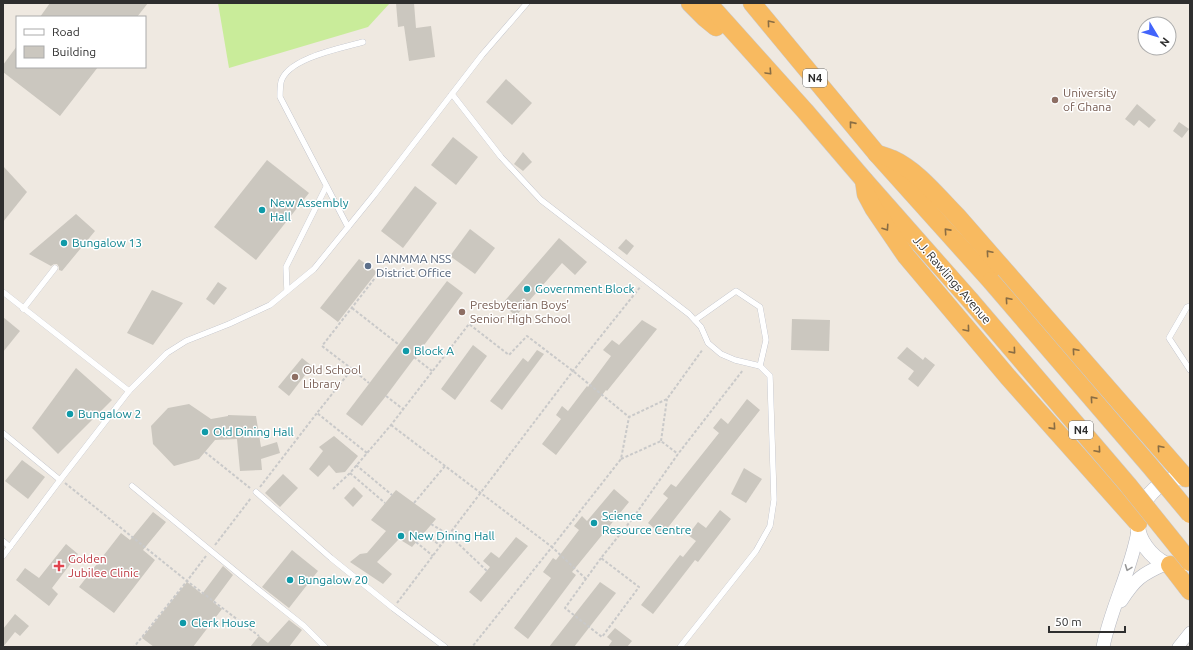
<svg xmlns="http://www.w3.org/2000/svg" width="1193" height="650" font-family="Ubuntu,sans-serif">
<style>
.pitch{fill:#c9ec9a}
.building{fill:#cbc7bf}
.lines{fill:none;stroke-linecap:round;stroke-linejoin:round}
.service-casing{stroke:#b4b7c1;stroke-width:6}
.minor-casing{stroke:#b4b7c1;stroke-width:12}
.tertiary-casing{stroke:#b4b7c1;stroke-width:14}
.secondary-casing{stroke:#b4b7c1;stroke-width:16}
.trunk-casing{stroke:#c9c9c9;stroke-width:19}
.path{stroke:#c9c9c9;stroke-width:2;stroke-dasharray:3 2;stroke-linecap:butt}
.service{stroke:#fff;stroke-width:5.5}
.minor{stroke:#fff;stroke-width:11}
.tertiary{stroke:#fff;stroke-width:13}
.secondary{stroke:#fff;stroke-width:15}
.trunk{stroke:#f8ba60;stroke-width:18}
.trunk-bridge-casing{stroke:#c9c9c9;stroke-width:19;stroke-linecap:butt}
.trunk-bridge{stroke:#f8ba60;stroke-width:18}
.oneway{stroke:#896d44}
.oneway2{stroke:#969696}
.education-dot{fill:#8d6e63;stroke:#fff;stroke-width:1.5}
.culture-dot{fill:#0f9aa8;stroke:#fff;stroke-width:1.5}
.service-dot{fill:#5c6f8a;stroke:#fff;stroke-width:1.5}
.health-dot{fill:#e0444e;stroke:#fff;stroke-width:1.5}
.labels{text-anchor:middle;stroke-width:3;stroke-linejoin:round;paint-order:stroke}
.shield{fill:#fff;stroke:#6d6d6d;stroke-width:1}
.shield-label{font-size:11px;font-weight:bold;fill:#2e2e2e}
.education-label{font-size:12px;fill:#785e54;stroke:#fff;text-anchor:start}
.culture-label{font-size:12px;fill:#0d838f;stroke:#fff;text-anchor:start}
.service-label{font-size:12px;fill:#4e5e75;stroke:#fff;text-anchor:start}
.street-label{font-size:12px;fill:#2e2e2e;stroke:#fff}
.health-label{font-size:12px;fill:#be3a42;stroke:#fff;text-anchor:start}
</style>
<rect width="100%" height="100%" fill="#efe9e1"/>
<!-- pitch -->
<path class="pitch" d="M218,3h172l-22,24 -139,41z"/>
<!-- building -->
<g class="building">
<path d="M50,3h98l-11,14h-97z"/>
<path d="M396,3h18l2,25 15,-2 4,31 -26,4 -5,-35 -6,1z"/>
<path d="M17,46v21h81l-38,49 -57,-44v-7z"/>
<path d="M506,79l26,24 -20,22 -26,-23z"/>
<path d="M1137,104l19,16 -7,8 -10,-8 -5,6 -9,-7z"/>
<path d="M1179,122l10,7 -7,9 -9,-7z"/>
<path d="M453,137l25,20 -22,28 -25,-20z"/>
<path d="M523,152l9,10 -9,9 -9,-7z"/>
<path d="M267,160l42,33 -53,67 -42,-33z"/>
<path d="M3,166l24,26 -24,30z"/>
<path d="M415,186l22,17 -34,45 -22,-17z"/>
<path d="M76,214l19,17 -33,40 -3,-1v-3l-2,-3h-3l-3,2 -22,-12z"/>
<path d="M470,229l25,19 -20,26 -25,-18z"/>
<path d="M559,238l28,24 -12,13 -13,-12 -46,53 -14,-12z"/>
<path d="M626,239l8,7 -7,9 -9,-7z"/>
<path d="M359,259l18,13 -39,50 -18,-14z"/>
<path d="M447,281l16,12 -77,103 -24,30 -16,-12z"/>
<path d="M218,282l9,6 -13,17 -8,-6z"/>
<path d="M152,290l31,13 -30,42 -26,-12z"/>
<path d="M3,317l17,14 -17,21z"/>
<path d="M792,319l38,1 -1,31 -38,-1z"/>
<path d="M642,320l15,9 -50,62 -1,-1 -50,65 -14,-11 19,-25 -5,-4 6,-9 6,5 19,-25 1,1 23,-31 -8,-6 9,-10 7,5z"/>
<path d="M473,345l14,11 -32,44 -14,-11z"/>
<path d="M907,347l16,13 2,-3 10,8 -17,22 -10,-8 6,-8 -17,-13z"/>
<path d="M537,350l7,4 -42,56 -12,-9 33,-43 5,4z"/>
<path d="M302,358l10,8 -23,30 -11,-9z"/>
<path d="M76,368l36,32 -54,54 -26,-26z"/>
<path d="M747,399l13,11 -98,125 -14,-12 20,-25 -5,-4 8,-10 5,3 43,-54 -6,-5 8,-10 7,6z"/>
<path d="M189,404l22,15 17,-3v-1l28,1 5,31 16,-5 3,11 -19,6 1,11 -22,1 -3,-32 -22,1 -16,19 -25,7 -21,-22 -2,-18 17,-18z"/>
<path d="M334,436l24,20 -13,16 -9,1 -7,-8 -11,12 -9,-8 14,-18 -4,-4z"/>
<path d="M22,460l23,17 -17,22 -23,-18z"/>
<path d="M744,468l18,11 -16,24 -15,-9z"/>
<path d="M283,474l15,14 -18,19 -15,-14z"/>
<path d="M354,487l9,9 -10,11 -9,-9z"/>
<path d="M614,489l15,13 -57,70 4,3 -48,64 -14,-11 37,-50 -8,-6 10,-14 3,2 23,-30 -5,-4 8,-10 5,5z"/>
<path d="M396,490l40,29 -24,28 -13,-8 -22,23 15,12 -9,10 -33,-22 10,-8 7,-1 19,-22 -15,-11z"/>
<path d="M720,510l11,9 -33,43 -3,-2 -42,54 -12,-9 39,-50 3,2 13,-16 -8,-6 10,-13 8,6z"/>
<path d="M153,512l13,10 -23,28 12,10 -41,53 -35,-26 42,-54 9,7z"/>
<path d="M516,537l12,9 -47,56 -12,-10 21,-25 -7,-6 8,-9 8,6z"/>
<path d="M66,544l12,10 -26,34 6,6 -9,12 -33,-26 9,-12 14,10z"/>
<path d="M292,550l26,21 -29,37 -27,-21z"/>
<path d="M223,566l10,9 -20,27 9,7 -29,38h-39l-12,-9 45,-56 15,12z"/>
<path d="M600,582l16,11 -42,54h-25z"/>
<path d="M15,614l14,12 -9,10 -5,-4 -12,15v-18z"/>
<path d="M289,620l13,10 -13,17h-39l9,-11 9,7z"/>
<path d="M615,628l17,13 -5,6h-19l4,-6 -5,-4z"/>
</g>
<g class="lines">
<defs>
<g id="service">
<path d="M452,94l49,63 40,43 148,114 12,13 7,16 13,11 14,6 25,6 10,10 4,124 -4,26 -14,25 -76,96"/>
<path d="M348,227l-68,-130c0,-5 0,-10 1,-15 6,-24 61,-34 82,-40"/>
<path d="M287,291l-1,-24 40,-80"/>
<path d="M3,292l126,99"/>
<path d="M1190,306l-3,1 -18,31 21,32"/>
<path d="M23,309l32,-41"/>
<path d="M695,320l41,-29 24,16 6,33 -6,26"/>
<path d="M3,433l57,47"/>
<path d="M132,486l113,93 59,47 21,21"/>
<path d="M256,492l75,66 62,50 52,39"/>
<path d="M3,541l7,6"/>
<path d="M3,556l57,-76 69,-89 38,-38 19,-12 43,-17 41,-19 44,-36 60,-74 108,-140 45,-52"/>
</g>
<path id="minor" d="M1178,647l12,-15"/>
<g id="tertiary">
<path d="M1121,601c14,-22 21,-27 44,-37"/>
<path d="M1103,647c8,-40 28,-76 35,-116"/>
</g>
<path id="secondary" d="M1181,566c-5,0 -10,0 -15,-2 -14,-6 -30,-25 -28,-41 2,-25 25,-50 52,-44"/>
<g id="trunk">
<path d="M690,3l15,15 11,9"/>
<path d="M708,3l97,108 59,69 106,120"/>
<path d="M752,3l125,151 114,127"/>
<path d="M877,154c5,1 10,3 15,5 26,12 45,37 65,57l229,262"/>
<path d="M864,180l2,14 8,15 32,47 102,121 130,146"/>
<path d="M1170,565l20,26"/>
</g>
</defs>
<!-- service casing -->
<use href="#service" class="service-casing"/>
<!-- minor casing -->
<use href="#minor" class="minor-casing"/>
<!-- tertiary casing -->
<use href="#tertiary" class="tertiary-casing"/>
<!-- secondary casing -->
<use href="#secondary" class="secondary-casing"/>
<!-- trunk casing -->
<use href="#trunk" class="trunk-casing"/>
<!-- path -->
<g class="path">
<path d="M352,308l46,36"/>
<path d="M414,357l18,14"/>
<path d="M352,369l17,14"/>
<path d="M386,396l17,13"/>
<path d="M391,425l161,122 -80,100"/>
<path d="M661,441l6,-42"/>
<path d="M205,452l45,36"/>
<path d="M367,453l-50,-40 35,-44 -30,-23 53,-68"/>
<path d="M621,459l40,-18 17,13"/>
<path d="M356,465l36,30"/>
<path d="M350,473l35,30"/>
<path d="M65,483l122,98 -53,66"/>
<path d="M260,487l57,-74"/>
<path d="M333,489l17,-16 41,-48 78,-101 40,31 18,-19 46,35 56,46"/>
<path d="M414,503l31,-37"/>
<path d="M431,524l18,11 38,36"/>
<path d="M423,533l18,13"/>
<path d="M416,542l17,14"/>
<path d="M215,545l36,-47"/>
<path d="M206,556l-19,25 72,55"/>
<path d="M601,558l-36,50 37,29 37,-50 -38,-29 32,-40 45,-64 65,-84"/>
<path d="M586,579l-34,-32 69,-88 8,-42 38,-18 36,-50"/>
<path d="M397,603l176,-232 68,-85"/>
</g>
<!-- service -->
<use href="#service" class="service"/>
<!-- minor -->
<use href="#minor" class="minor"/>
<!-- tertiary -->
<use href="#tertiary" class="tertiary"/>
<!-- secondary -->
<use href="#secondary" class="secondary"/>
<!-- trunk -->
<use href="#trunk" class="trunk"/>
<defs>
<g id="trunk-bridge">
<path d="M991,281l159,185 40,48"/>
<path d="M970,300l158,185 62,77"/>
</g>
</defs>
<!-- trunk-bridge casing -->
<use href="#trunk-bridge" class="trunk-bridge-casing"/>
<!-- trunk-bridge -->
<use href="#trunk-bridge" class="trunk-bridge"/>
</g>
<!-- one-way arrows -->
<defs><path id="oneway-chevron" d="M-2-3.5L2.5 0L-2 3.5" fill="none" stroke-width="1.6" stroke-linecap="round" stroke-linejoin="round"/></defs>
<g class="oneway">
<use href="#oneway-chevron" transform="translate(770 23) rotate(-130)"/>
<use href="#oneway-chevron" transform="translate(769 72) rotate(47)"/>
<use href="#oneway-chevron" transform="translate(852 124) rotate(-129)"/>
<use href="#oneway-chevron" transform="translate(886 228) rotate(56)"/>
<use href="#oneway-chevron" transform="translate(947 231) rotate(-132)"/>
<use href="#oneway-chevron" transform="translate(989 253) rotate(-131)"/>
<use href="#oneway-chevron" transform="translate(1008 300) rotate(-131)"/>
<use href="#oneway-chevron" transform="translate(967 329) rotate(50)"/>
<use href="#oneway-chevron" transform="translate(1013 351) rotate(49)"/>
<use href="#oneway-chevron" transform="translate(1075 351) rotate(-131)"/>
<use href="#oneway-chevron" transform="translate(1093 399) rotate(-131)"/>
<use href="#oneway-chevron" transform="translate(1053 427) rotate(48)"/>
<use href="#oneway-chevron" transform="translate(1160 448) rotate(-131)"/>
<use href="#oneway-chevron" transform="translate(1098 450) rotate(49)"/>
</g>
<use class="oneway2" href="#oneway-chevron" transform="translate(1128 568) rotate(111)"/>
<!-- markers -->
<g class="education-dot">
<circle cx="1055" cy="100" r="4"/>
<circle cx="462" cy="312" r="4"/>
<circle cx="295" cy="377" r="4"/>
</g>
<g class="culture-dot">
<circle cx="262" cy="210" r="4"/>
<circle cx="64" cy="243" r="4"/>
<circle cx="527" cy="289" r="4"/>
<circle cx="406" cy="351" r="4"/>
<circle cx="70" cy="414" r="4"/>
<circle cx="205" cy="432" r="4"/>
<circle cx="594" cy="523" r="4"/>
<circle cx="401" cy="536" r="4"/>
<circle cx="290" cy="580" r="4"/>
<circle cx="183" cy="623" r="4"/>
</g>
<circle class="service-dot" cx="368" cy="266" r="4"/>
<path class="health-dot" d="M57 560h4v4h4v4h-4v4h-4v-4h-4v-4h4z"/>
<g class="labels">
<!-- shield labels -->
<g class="shield">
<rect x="803" y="69" width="24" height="18" rx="3"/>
<rect x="1069" y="421" width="24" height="18" rx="3"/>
</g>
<g class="shield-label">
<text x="815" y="82">N4</text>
<text x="1081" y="434">N4</text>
</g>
<!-- education labels -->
<g class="education-label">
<text x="1063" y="97">University<tspan x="1063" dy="14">of Ghana</tspan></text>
<text x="470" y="309">Presbyterian Boys'<tspan x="470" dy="14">Senior High School</tspan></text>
<text x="303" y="374">Old School<tspan x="303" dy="14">Library</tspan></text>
</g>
<!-- culture labels -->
<g class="culture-label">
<text x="270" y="207">New Assembly<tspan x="270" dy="14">Hall</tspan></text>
<text x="72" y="247">Bungalow 13</text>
<text x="535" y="293">Government Block</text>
<text x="414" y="355">Block A</text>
<text x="78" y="418">Bungalow 2</text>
<text x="213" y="436">Old Dining Hall</text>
<text x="602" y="520">Science<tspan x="602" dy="14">Resource Centre</tspan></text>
<text x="409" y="540">New Dining Hall</text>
<text x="298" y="584">Bungalow 20</text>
<text x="191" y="627">Clerk House</text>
</g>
<!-- service labels -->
<g class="service-label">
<text x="376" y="263">LANMMA NSS<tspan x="376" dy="14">District Office</tspan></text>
</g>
<!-- street labels -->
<g class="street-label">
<text transform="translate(952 280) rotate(49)" y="4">J.J. Rawlings Avenue</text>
</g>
<!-- health labels -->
<g class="health-label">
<text x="68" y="563">Golden<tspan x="68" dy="14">Jubilee Clinic</tspan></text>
</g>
</g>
<!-- border -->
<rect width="1193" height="650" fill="none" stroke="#2e2e2e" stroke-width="8"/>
<!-- legend -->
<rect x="16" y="16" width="130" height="52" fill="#ffffff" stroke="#ababab"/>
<rect x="24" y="29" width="20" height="6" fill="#ffffff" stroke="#ababab"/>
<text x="52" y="36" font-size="12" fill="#2e2e2e">Road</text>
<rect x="24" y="46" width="20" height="12" fill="#cbc7bf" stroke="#ababab"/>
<text x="52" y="56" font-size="12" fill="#2e2e2e">Building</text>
<!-- north arrow -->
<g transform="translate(1157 36) rotate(128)"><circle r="19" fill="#ffffff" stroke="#ababab"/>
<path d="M0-3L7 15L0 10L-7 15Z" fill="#4264fb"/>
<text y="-6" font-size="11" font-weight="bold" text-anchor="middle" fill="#2e2e2e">N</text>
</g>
<!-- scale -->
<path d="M1049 626v6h76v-6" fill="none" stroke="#2e2e2e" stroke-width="2"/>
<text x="1055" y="626" font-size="12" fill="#2e2e2e" stroke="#ffffff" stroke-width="3" paint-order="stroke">50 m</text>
</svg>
